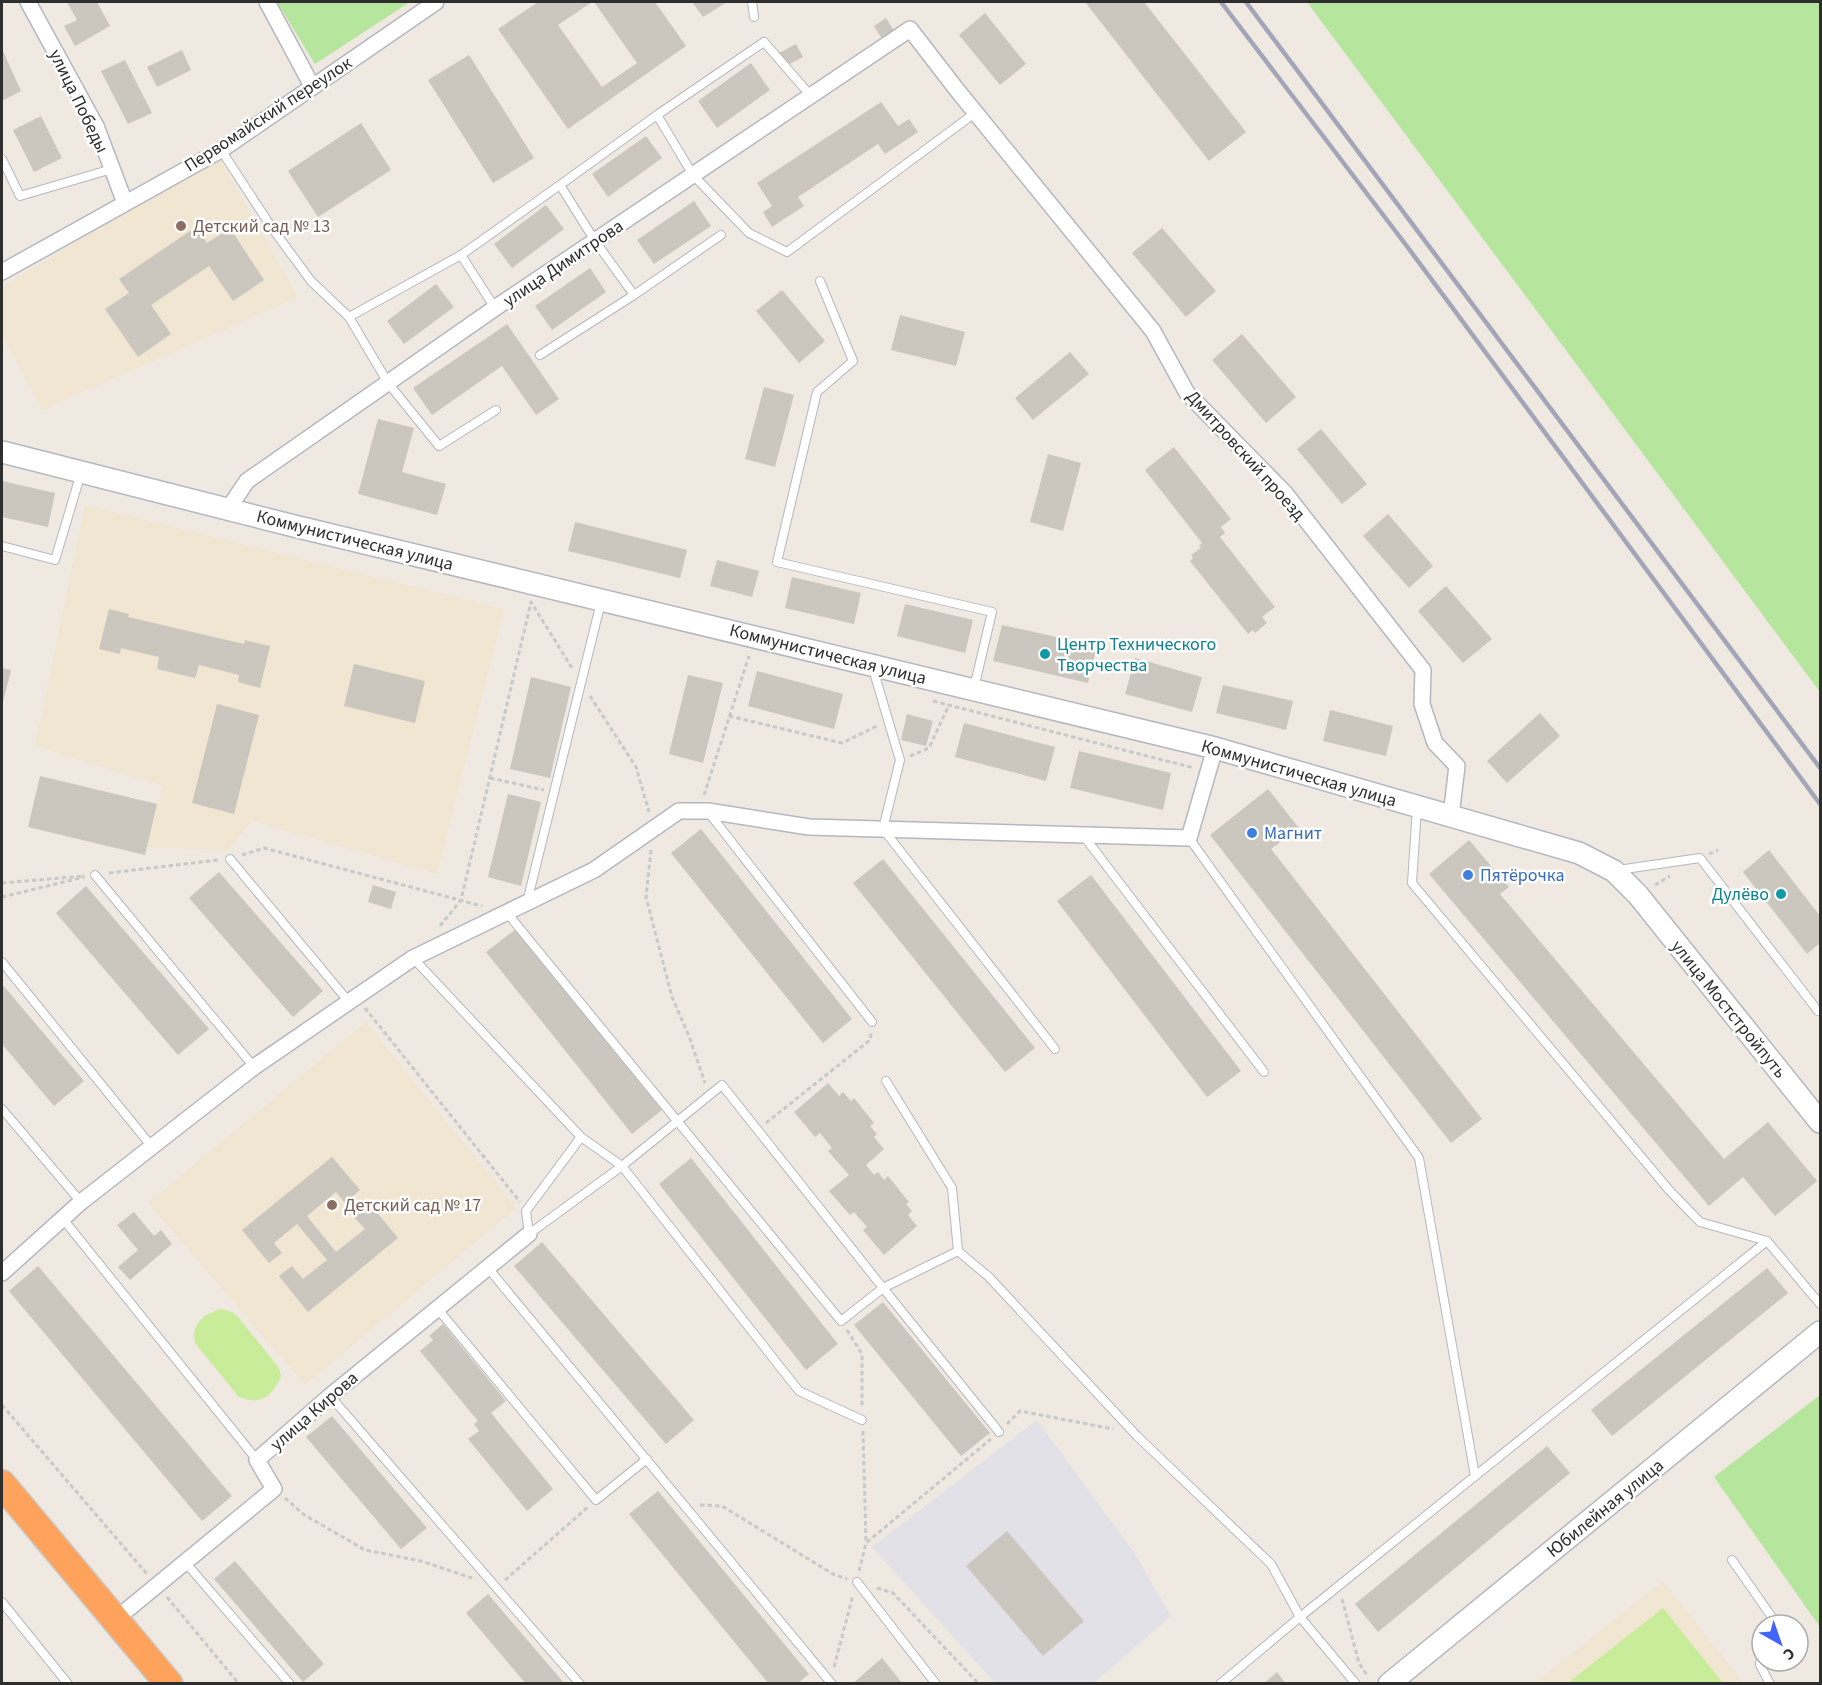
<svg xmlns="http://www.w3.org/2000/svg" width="1822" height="1685" font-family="'Source Sans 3',sans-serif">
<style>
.industrial{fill:#e3e1e8}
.education{fill:#f0e6d1}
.green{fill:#b6e59e}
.pitch{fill:#c9ec9a}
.building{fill:#cbc7bf}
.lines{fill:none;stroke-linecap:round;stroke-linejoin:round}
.lane-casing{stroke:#b4b7c1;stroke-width:10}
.street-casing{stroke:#b4b7c1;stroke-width:18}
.secondary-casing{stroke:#b4b7c1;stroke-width:24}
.highway-casing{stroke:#c9c9c9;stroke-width:30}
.path{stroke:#c9c9c9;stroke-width:3;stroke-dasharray:4.5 3;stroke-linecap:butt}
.lane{stroke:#fff;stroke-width:8}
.street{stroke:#fff;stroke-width:15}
.secondary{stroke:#fff;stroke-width:21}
.highway{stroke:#ffa35c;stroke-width:27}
.rail{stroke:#a3a6b8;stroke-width:4.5}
.education-dot{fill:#8d6e63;stroke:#fff;stroke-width:2}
.culture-dot{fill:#0f9aa8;stroke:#fff;stroke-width:2}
.shop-dot{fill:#3f7fe0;stroke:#fff;stroke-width:2}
.labels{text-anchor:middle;stroke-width:5;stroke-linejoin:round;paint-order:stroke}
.street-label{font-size:18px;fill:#2e2e2e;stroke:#fff}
.education-label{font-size:18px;fill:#785e54;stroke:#fff;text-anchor:start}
.culture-label{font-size:18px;fill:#0d838f;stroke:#fff;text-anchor:start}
.shop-label{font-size:18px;fill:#366cbe;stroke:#fff;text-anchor:start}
</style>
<rect width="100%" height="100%" fill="#efe9e1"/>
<!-- industrial -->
<path class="industrial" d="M1037,1420l96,131 38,65 -77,67h-99l-123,-136z"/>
<!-- education -->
<g class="education">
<path d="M218,156l80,141 -256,113 -40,-75v-48z"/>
<path d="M85,505l419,104 -67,265 -185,-53 -24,29 -82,-3 17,-61 -128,-40z"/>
<path d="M366,1022l150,186 -211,177 -157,-182z"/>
<path d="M1663,1581l80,102 -209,1z"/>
</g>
<!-- green -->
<g class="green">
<path d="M277,2h133l-95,62z"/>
<path d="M1307,2h513v690z"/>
<path d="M1820,1395v232l-106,-150z"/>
</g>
<!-- pitch -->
<g class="pitch">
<path d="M221,1309l11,3 7,6 40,50 2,8c-8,20 -22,31 -43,20l-43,-53c-4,-20 9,-29 26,-34z"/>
<path d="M1663,1608l60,75h-155z"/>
</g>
<!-- building -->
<g class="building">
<path d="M67,2h30l13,24 -35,20 -11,-20 13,-6z"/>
<path d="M538,2h54l-34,23 44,62 35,-24 -43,-61h61l31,44 -118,83 -70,-100z"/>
<path d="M692,2h35l-24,15z"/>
<path d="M1085,2h59l102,130 -37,29z"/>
<path d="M985,13l41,51 -26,21 -41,-50z"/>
<path d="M886,18l10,16 -12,8 -10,-16z"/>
<path d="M796,44l7,13 -17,9 -7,-13z"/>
<path d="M2,49l19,42 -19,10z"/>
<path d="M182,50l9,20 -34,17 -10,-20z"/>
<path d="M469,55l65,103 -41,25 -65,-103z"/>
<path d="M125,60l27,53 -24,11 -27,-53z"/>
<path d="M751,63l19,27 -53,38 -19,-27z"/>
<path d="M881,102l17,24 11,-7 9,13 -33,22 -7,-10 -80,53 6,9 -32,21 -9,-15 9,-6 -15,-23z"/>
<path d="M41,116l21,42 -28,14 -21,-42z"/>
<path d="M361,123l30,47 -73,47 -30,-46z"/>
<path d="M646,136l16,22 -54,39 -16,-23z"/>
<path d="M694,201l17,25 -57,38 -17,-24z"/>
<path d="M546,205l18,24 -52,39 -18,-24z"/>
<path d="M196,227l11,16 23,-15 34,52 -31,21 -24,-35 -58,39 20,29 -33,23 -33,-48 24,-16 -10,-14z"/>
<path d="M1162,228l54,63 -30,26 -54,-64z"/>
<path d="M590,268l16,24 -54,38 -17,-24z"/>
<path d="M436,284l18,23 -50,37 -17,-23z"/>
<path d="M782,290l43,51 -26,22 -43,-52z"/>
<path d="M900,315l65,17 -9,34 -65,-16z"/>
<path d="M507,324l52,75 -23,16 -34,-49 -70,49 -19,-27z"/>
<path d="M1242,334l54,63 -30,26 -54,-63z"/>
<path d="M1070,352l19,22 -56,46 -18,-22z"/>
<path d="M764,387l30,8 -19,72 -30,-8z"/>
<path d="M378,419l36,9 -12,44 44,12 -9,31 -79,-21z"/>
<path d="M1321,429l46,55 -25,20 -45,-55z"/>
<path d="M1174,447l57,72 -10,8 4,6 -5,4 55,70 -13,10 5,6 -12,10 -2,-3 -5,4 -58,-73 3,-3 -2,-3 10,-7 -2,-2 3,-3 -57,-73z"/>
<path d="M1048,454l33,9 -18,68 -33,-9z"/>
<path d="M2,481l53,12 -7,34 -46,-10z"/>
<path d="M1388,514l45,52 -24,22 -46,-52z"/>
<path d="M575,522l112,28 -7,28 -112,-27z"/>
<path d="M717,560l42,11 -7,26 -42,-11z"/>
<path d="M792,577l69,16 -7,31 -69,-16z"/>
<path d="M1446,586l46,53 -29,24 -45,-52z"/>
<path d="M905,604l68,16 -8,33 -68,-17z"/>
<path d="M109,609l20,5 -1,3 116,27 1,-4 25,6 -10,42 -22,-6 1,-7 -40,-10 -4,13 -38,-9 2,-12 -38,-9 -1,6 -21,-5z"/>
<path d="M1002,625l95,21 -9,37 -95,-22z"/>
<path d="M1135,658l67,19 -10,35 -67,-18z"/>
<path d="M354,664l71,17 -10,42 -71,-17z"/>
<path d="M2,668l9,2 -9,36z"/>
<path d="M757,671l86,23 -9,35 -86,-23z"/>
<path d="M688,675l35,8 -20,80 -34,-9z"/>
<path d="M531,677l40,10 -21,91 -40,-9z"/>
<path d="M1223,685l70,16 -7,29 -70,-17z"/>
<path d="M217,704l42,11 -25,99 -42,-11z"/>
<path d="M1330,710l63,16 -7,30 -63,-15z"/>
<path d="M1540,713l20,23 -53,47 -20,-22z"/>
<path d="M907,714l26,7 -7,25 -25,-6z"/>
<path d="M964,723l91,24 -9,34 -91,-24z"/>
<path d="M1079,751l92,22 -8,37 -93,-22z"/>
<path d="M40,776l117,28 -12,51 -117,-28z"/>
<path d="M1268,789l31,39 -28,21 211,270 -31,24 -241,-308z"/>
<path d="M508,794l33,8 -20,84 -33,-9z"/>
<path d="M701,829l151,190 -29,24 -152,-190z"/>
<path d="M1469,840l40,47 -9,7 224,265 44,-37 49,59 -42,35 -32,-39 -34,29 -280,-332z"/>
<path d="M1769,850l51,66v27l-13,11 -64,-82z"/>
<path d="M883,859l152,189 -30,24 -152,-189z"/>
<path d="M219,872l104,119 -30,26 -104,-119z"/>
<path d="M1091,875l150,196 -34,26 -150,-196z"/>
<path d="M373,885l23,7 -5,17 -23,-7z"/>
<path d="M86,886l123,143 -31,26 -122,-142z"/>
<path d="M516,929l146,181 -30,24 -146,-182z"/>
<path d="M2,984l82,97 -30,25 -52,-62z"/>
<path d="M828,1083l11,13 4,-4 8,9 3,-3 20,25 -4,3 7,8 -3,3 10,12 -18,16 8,10 4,-3 6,8 4,-4 21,26 -3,2 6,7 -4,4 9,11 -33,29 -21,-25 4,-3 -13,-15 -4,3 -21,-24 20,-16 -21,-24 4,-3 -12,-15 -5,4 -21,-25z"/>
<path d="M332,1157l28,33 -15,13 -9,-11 -29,24 29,36 29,-23 -12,-13 16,-13 29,35 -90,74 -29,-36 13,-10 11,13 24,-19 -30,-36 -23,19 8,10 -13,10 -27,-33z"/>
<path d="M691,1158l147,186 -32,26 -147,-186z"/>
<path d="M134,1212l20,24 7,-6 11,14 -42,36 -12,-13 20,-17 -21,-25z"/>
<path d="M542,1242l152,178 -28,24 -152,-178z"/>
<path d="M38,1266l194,230 -30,25 -193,-230z"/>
<path d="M1767,1268l21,25 -176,143 -21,-26z"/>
<path d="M883,1302l107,131 -29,23 -107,-131z"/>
<path d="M443,1324l63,77 -15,12 62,76 -26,22 -59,-72 11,-8 -5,-7 4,-3 -58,-70 13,-11 -4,-4z"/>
<path d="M332,1416l95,112 -26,21 -95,-112z"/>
<path d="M1547,1446l23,27 -192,159 -23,-28z"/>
<path d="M658,1491l151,183 -12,10h-28l-140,-170z"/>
<path d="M1007,1531l77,90 -41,35 -77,-90z"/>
<path d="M235,1561l89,103 -21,18 -89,-103z"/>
<path d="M488,1594l77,90h-39l-60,-71z"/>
<path d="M882,1658l21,26h-51z"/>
<path d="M1277,1672l9,12h-23z"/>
</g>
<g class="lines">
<defs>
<g id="lane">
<path d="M752,2l2,15"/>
<path d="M811,96l-47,-54 -107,73 36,60 56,58 38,19 188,-139"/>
<path d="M221,150l51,78 39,53 38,36 39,66 51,63 57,-36"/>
<path d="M2,159l18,37 92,-27"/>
<path d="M560,185l97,-70"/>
<path d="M820,281l33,80 -36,31 -40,170 215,50 -18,76"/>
<path d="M634,295l87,-60"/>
<path d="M495,308l-34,-53 99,-70 35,56 39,54 -94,60"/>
<path d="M349,317l112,-62"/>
<path d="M2,546l53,14 26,-87"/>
<path d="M873,669l27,91 -17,69 172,220"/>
<path d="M1417,808l-5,75 257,307 31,32 67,19"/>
<path d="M709,813l163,209"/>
<path d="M1083,835l181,237"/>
<path d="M1189,838l230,320 56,318"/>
<path d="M230,859l119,143"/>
<path d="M1618,870l82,-12 118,153"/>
<path d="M95,875l159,192"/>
<path d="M527,902l74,-300"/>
<path d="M507,913l334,408 42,-33 116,144"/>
<path d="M413,958l168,179 41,29 177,225 63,29"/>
<path d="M2,962l150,185"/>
<path d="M886,1081l66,107 6,63 31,26 148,159 134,128 29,53 467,-376 53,63"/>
<path d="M2,1109l79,93"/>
<path d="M63,1219l194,241"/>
<path d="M529,1234l93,-68 100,-81 161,203 75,-37"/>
<path d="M529,1234l-3,-23 55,-74"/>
<path d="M488,1268l344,416"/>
<path d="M437,1308l159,192 51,-41"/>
<path d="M330,1396l250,288"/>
<path d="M1732,1560l44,63 -1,2"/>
<path d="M185,1562l105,122"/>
<path d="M857,1582l79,102"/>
<path d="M2,1602l66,82"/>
<path d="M1762,1650l-2,15 10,19"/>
<path d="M1220,1684l80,-67 56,67"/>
</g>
<g id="street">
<path d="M28,2l68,124 29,77"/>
<path d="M267,2l45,84"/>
<path d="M2,272l219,-122 215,-148"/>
<path d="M228,509l19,-28 248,-173 415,-279 47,61 196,241 34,62 98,100 138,177 -1,34 13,39 22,23 -6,50"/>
<path d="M2,1273l79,-71 173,-135 159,-109 181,-88 85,-59h29l101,16 380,11 26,-90"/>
<path d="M116,1619l158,-130 -17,-29 73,-64 199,-162"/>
</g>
<g id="secondary">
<path d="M2,452l292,74 921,222 364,105 35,18 24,24 182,227"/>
<path d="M1389,1684l431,-352"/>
</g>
<path id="highway" d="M2,1484l167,200"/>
</defs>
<!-- lane casing -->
<use href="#lane" class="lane-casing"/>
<!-- street casing -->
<use href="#street" class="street-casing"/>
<!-- secondary casing -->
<use href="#secondary" class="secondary-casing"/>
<!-- highway casing -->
<use href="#highway" class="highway-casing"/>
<!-- path -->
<g class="path">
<path d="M590,696l46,71 13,45"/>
<path d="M933,701l261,67"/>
<path d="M729,716l113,27 35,-17"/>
<path d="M910,756l19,-8 20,-43"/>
<path d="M490,778l54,12"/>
<path d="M704,795l45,-139"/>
<path d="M651,850l-5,47 26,100 17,39 16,47"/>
<path d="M1709,854l9,-4"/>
<path d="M242,855l22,-7 218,58"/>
<path d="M109,873l109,-13"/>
<path d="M2,883l83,-7"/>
<path d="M1655,885l15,-9"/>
<path d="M2,897l82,-20"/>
<path d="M440,926l21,-26 70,-298 41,66"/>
<path d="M365,1008l155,194"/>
<path d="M766,1123l104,-83 1,-7"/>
<path d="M847,1330l15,24v52"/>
<path d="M2,1405l145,169"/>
<path d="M1007,1424l13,-13 93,18"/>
<path d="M863,1431l3,112"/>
<path d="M285,1498l18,16 62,36 56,11 51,17"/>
<path d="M700,1505l22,1 111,68 14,5"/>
<path d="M859,1571l7,-28 125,-104"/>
<path d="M505,1580l83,-73"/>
<path d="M877,1588l16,5 86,91"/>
<path d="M167,1597l72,87"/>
<path d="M1342,1599l17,64 8,12"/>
<path d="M834,1667l19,-72"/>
</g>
<!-- lane -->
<use href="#lane" class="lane"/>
<!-- street -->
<use href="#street" class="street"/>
<!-- secondary -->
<use href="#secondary" class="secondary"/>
<!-- highway -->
<use href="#highway" class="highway"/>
<!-- rail -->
<g class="rail">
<path d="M1221,2l185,243 414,559"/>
<path d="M1246,2l574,766"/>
</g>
</g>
<!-- markers -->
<g class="education-dot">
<circle cx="181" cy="226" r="6"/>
<circle cx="332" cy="1205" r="6"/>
</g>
<g class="culture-dot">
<circle cx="1045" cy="654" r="6"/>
<circle cx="1781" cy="894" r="6"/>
</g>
<g class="shop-dot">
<circle cx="1252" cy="833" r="6"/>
<circle cx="1468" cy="875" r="6"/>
</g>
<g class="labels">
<!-- street labels -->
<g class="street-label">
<text transform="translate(79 101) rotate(64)" y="6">улица Победы</text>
<text transform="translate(268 114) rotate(-33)" y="6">Первомайский переулок</text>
<text transform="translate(563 263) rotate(-34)" y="6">улица Димитрова</text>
<text transform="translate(1246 455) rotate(48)" y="6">Дмитровский проезд</text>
<text transform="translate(355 540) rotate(14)" y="6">Коммунистическая улица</text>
<text transform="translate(828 654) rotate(14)" y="6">Коммунистическая улица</text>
<text transform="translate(1299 773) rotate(16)" y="6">Коммунистическая улица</text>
<text transform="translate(1729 1009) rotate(51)" y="6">улица Мостстройпуть</text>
<text transform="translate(314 1411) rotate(-41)" y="6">улица Кирова</text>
<text transform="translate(1605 1508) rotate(-39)" y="6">Юбилейная улица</text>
</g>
<!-- education labels -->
<g class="education-label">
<text x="193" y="232">Детский сад № 13</text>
<text x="344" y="1211">Детский сад № 17</text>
</g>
<!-- culture labels -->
<g class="culture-label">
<text x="1057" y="650">Центр Технического<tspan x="1057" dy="21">Творчества</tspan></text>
<text x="1769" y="900" text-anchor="end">Дулёво</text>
</g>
<!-- shop labels -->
<g class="shop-label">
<text x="1264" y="839">Магнит</text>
<text x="1480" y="881">Пятёрочка</text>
</g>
</g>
<!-- border -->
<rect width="1822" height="1685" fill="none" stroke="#2e2e2e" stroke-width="6"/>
<!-- north arrow -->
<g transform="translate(1780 1643) rotate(140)"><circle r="28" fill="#ffffff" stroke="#ababab" stroke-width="1.5"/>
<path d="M0-4.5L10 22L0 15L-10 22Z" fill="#4264fb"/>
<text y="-9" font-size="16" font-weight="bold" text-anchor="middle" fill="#2e2e2e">С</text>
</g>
</svg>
